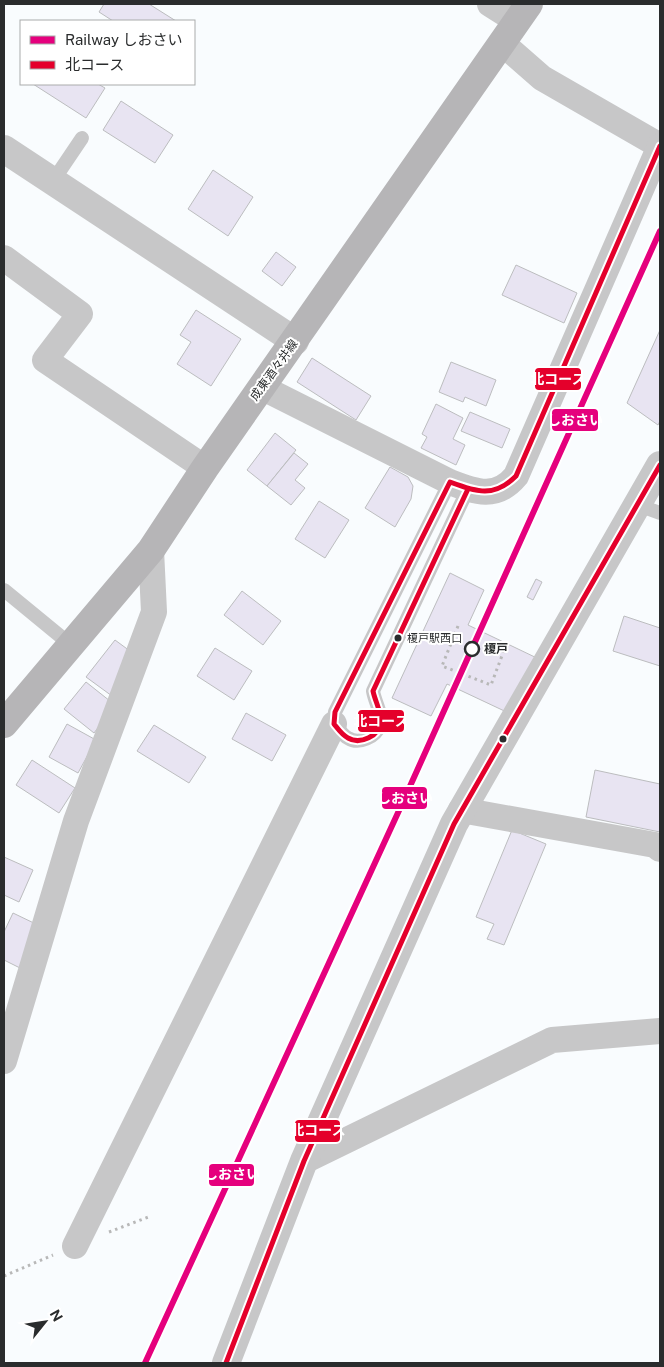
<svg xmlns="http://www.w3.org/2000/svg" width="664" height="1367" font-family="'Public Sans','Noto Sans JP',sans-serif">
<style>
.building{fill:#e8e4f2;stroke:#bcbdbf}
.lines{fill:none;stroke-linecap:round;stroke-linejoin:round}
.path{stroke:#b8b8b8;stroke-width:3;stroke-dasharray:2.5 4;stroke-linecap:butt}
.service{stroke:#c7c7c8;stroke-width:14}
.minor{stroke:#c7c7c8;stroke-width:26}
.tertiary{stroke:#c7c7c8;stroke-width:28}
.primary{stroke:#b6b5b7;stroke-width:28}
.bus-1-casing{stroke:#fff;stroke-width:9}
.bus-1{stroke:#e4002b;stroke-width:5}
.rail-1-casing{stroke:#fff;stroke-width:10}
.rail-1{stroke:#e5007d;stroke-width:6}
.bus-dot{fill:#2a2c2d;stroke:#fff;stroke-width:2}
.stop-dot{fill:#fff;stroke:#2a2c2d;stroke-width:2.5}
.labels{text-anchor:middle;stroke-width:4;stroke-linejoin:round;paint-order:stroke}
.bus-label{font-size:11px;fill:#2a2c2d;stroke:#fff;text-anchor:start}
.street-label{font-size:12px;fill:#2a2c2d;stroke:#fff}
.stop-label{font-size:12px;font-weight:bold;fill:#2a2c2d;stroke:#fff;text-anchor:start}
.line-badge{stroke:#fff;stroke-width:2}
.badge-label{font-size:14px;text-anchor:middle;font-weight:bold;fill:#fff}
</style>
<rect width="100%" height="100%" fill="#f9fcfe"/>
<!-- building -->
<g class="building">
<path d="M104,4h45l27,17h-63l-14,-9z"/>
<path d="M33,84h65l7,4 -19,30z"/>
<path d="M121,101l52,34 -18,28 -52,-33z"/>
<path d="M213,170l40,27 -25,39 -40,-27z"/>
<path d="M276,252l20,15 -14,19 -20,-15z"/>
<path d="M516,265l61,28 -13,30 -62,-28z"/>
<path d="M196,310l45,29 -30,47 -34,-22 14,-22 -11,-7z"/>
<path d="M660,330v91l-2,4 -31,-22z"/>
<path d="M312,358l59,38 -15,24 -59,-38z"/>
<path d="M451,362l45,18 -10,26 -21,-9 -2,5 -24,-10z"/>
<path d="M436,404l27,14 -10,21 12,6 -9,20 -35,-17 6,-11 -5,-3z"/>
<path d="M470,412l40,17 -8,19 -41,-17z"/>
<path d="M275,433l21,17 -29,36 -20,-16z"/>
<path d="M294,453l14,11 -13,16 10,8 -14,17 -24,-19z"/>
<path d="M390,467l18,10 5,9 -2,13 -16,28 -30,-19z"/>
<path d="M319,501l30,19 -24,38 -30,-19z"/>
<path d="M450,573l34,17 -16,35 73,35 -26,56 -68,-32 -16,32 -39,-18z"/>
<path d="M536,579l6,3 -9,18 -6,-3z"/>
<path d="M242,591l39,30 -18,24 -39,-30z"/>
<path d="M624,616l36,12v38l-47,-15z"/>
<path d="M115,640l19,14 -22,42 -26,-19z"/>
<path d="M215,648l37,23 -18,29 -37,-24z"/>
<path d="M86,682l29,23 -21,28 -30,-24z"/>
<path d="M246,713l40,22 -14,26 -40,-22z"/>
<path d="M67,724l29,16 -18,33 -29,-16z"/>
<path d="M154,725l52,32 -17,26 -52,-32z"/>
<path d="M32,760l43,28 -16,25 -43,-28z"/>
<path d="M595,770l65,14v48l-74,-15z"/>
<path d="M512,830l34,14 -42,101 -17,-6 7,-15 -18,-7z"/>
<path d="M4,857l29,13 -14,32 -15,-7z"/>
<path d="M13,913l27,13 -20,42 -16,-8v-28z"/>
</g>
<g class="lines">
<!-- path -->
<g class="path">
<path d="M458,626l-16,40 49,19 15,-40"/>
<path d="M109,1232l42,-16"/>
<path d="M4,1276l49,-21"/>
</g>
<!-- service -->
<g class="service">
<path d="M53,181l29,-43"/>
<path d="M450,482l-115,230 -1,12c4,4 8,11 14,14 11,7 28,-1 32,-13 3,-11 -5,-22 -7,-34l95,-202"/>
<path d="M638,505l22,8"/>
<path d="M4,590l67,55"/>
</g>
<!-- minor -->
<g class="minor">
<path d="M490,4l27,17"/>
<path d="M502,43l40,35 118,68"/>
<path d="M4,258l76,56 -35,46 160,108"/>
<path d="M261,387l189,95c26,10 46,18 66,-6l144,-330"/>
<path d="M461,810l194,35 5,4"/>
<path d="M4,1061l72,-240 78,-209 -3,-62"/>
<path d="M304,1161l248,-121 108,-9"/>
<path d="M75,1246l259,-522"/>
</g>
<!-- tertiary -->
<g class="tertiary">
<path d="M4,149l291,192"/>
<path d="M226,1363l78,-202 150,-337 206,-359"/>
</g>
<!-- primary -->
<path class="primary" d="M4,724l147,-174 54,-82 324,-464"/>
<defs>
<g id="bus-1">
<path d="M468,489l-95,202c2,10 8,20 8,30 -1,15 -21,24 -33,17 -6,-3 -10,-9 -14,-14l1,-12 115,-230c27,10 44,16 66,-6l144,-330"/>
<path d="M226,1363l78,-202 150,-337 206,-359"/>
</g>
</defs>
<!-- bus-1 casing -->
<use href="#bus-1" class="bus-1-casing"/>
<!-- bus-1 -->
<use href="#bus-1" class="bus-1"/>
<defs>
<path id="rail-1" d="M145,1363l257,-559 258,-573"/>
</defs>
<!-- rail-1 casing -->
<use href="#rail-1" class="rail-1-casing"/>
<!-- rail-1 -->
<use href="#rail-1" class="rail-1"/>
</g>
<!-- markers -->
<g class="bus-dot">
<circle cx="398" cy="638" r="4.5"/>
<circle cx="503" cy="739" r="4.5"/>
</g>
<circle class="stop-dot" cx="472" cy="649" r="7"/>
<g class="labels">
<!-- bus labels -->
<g class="bus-label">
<text x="407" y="642">榎戸駅西口</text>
</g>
<!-- street labels -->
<g class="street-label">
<text transform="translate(274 370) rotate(-54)" y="4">成東酒々井線</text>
</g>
<!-- stop labels -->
<g class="stop-label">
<text x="484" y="653">榎戸</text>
</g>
</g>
<g class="line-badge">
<rect x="534" y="367" width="48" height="24" rx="5" fill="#e4002b"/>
<rect x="551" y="408" width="48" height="24" rx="5" fill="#e5007d"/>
<rect x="357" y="709" width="48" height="24" rx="5" fill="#e4002b"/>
<rect x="381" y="786" width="47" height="24" rx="5" fill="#e5007d"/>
<rect x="294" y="1119" width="47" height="24" rx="5" fill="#e4002b"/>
<rect x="208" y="1163" width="47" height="24" rx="5" fill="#e5007d"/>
</g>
<g class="badge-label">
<text x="558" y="384">北コース</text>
<text x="575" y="425">しおさい</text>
<text x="381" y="726">北コース</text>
<text x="405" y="803">しおさい</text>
<text x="318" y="1135">北コース</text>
<text x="232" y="1179">しおさい</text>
</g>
<!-- border -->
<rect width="664" height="1367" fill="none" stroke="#2a2c2d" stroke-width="10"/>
<!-- legend -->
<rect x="20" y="20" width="175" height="65" fill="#ffffff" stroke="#aaabab"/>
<rect x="30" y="36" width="25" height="8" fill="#e5007d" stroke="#aaabab"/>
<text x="65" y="45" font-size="15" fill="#2a2c2d">Railway しおさい</text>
<rect x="30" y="61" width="25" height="8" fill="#e4002b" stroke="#aaabab"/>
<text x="65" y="70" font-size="15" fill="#2a2c2d">北コース</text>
<!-- north arrow -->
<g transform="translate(45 1322) rotate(60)" stroke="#ffffff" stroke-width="4" paint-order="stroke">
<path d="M0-4L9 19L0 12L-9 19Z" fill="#2a2c2d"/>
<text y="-8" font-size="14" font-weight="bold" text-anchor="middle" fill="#2a2c2d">N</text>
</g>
</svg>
